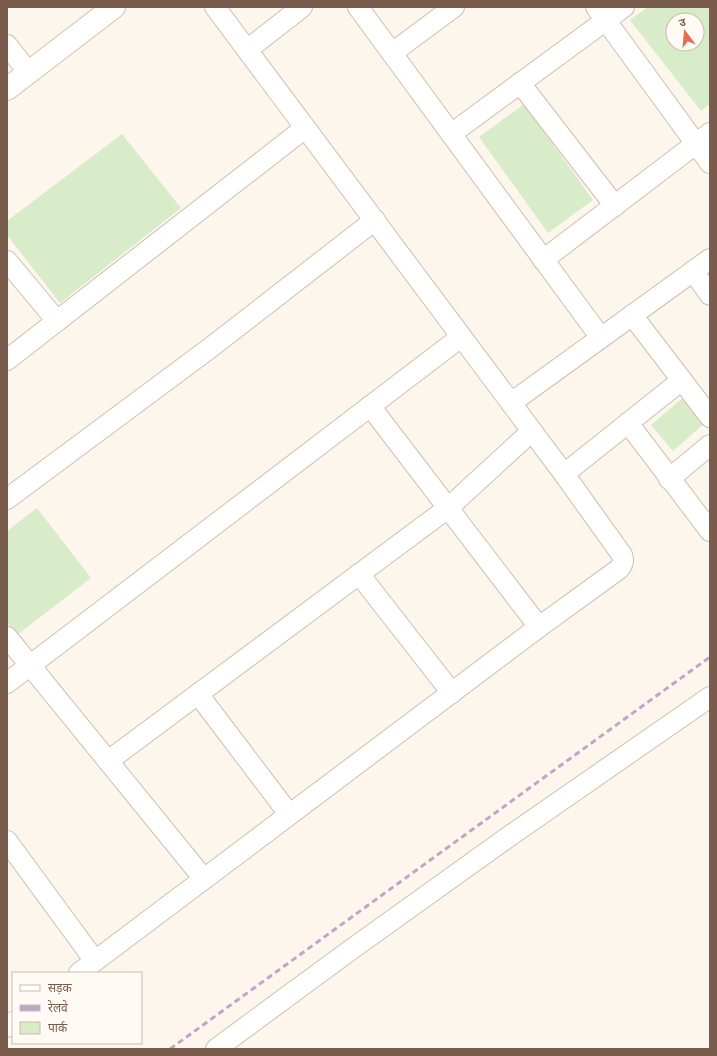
<svg xmlns="http://www.w3.org/2000/svg" width="717" height="1056" font-family="'Fira Sans','Noto Sans Devanagari',sans-serif">
<style>
.green{fill:#d8ecc9;fill-rule:evenodd}
.lines{fill:none;stroke-linecap:round;stroke-linejoin:round}
.street-casing{stroke:#d1beb0;stroke-width:22}
.secondary-casing{stroke:#d6c0b0;stroke-width:24}
.street{stroke:#fff;stroke-width:20}
.secondary{stroke:#fff;stroke-width:22}
.rail{stroke:#b9a8c9;stroke-width:3;stroke-dasharray:6 4;stroke-linecap:butt}
</style>
<rect width="100%" height="100%" fill="#fdf6ec"/>
<!-- green -->
<g class="green">
<path d="M648,7h62v97l-9,7 -71,-91zM673,20h24v24h-24z"/>
<path d="M524,104l69,96 -45,33 -69,-96z"/>
<path d="M122,134l59,74 -121,95 -53,-68v-14z"/>
<path d="M686,395l22,25 -35,31 -22,-26z"/>
<path d="M37,508l54,70 -74,57 -10,-12v-92z"/>
</g>
<g class="lines">
<defs>
<g id="street">
<path d="M358,7l243,331"/>
<path d="M596,7l114,156"/>
<path d="M7,45l22,28"/>
<path d="M247,50l55,-43"/>
<path d="M392,53l62,-46"/>
<path d="M520,83l95,123"/>
<path d="M451,134l173,-127"/>
<path d="M543,260l167,-127"/>
<path d="M7,261l50,60"/>
<path d="M693,271l17,24"/>
<path d="M632,315l78,102"/>
<path d="M7,360l298,-232"/>
<path d="M511,403l199,-144"/>
<path d="M370,406l169,221"/>
<path d="M628,423l82,108"/>
<path d="M564,474l118,-94"/>
<path d="M669,479l41,-34"/>
<path d="M7,499l203,-151 165,-128"/>
<path d="M359,574l93,119"/>
<path d="M7,637l197,242"/>
<path d="M7,683l454,-346"/>
<path d="M198,694l91,120"/>
<path d="M108,761l340,-253 84,-77"/>
<path d="M7,841l88,120"/>
<path d="M79,973l460,-346 80,-58c4,-5 5,-8 3,-14l-58,-81 -349,-467"/>
<path d="M7,1027l6,-5"/>
<path d="M216,1049l129,-95 166,-119 199,-138"/>
</g>
<path id="secondary" d="M7,89l107,-82"/>
</defs>
<!-- street casing -->
<use href="#street" class="street-casing"/>
<!-- secondary casing -->
<use href="#secondary" class="secondary-casing"/>
<!-- street -->
<use href="#street" class="street"/>
<!-- secondary -->
<use href="#secondary" class="secondary"/>
<!-- rail -->
<path class="rail" d="M170,1049l540,-392"/>
</g>
<!-- border -->
<rect width="717" height="1056" fill="none" stroke="#7a5c4d" stroke-width="16"/>
<!-- legend -->
<rect x="12" y="972" width="130" height="72" fill="#fffaf3" stroke="#cabbb1"/>
<rect x="20" y="985" width="20" height="6" fill="#ffffff" stroke="#cabbb1"/>
<text x="48" y="992" font-size="12" fill="#7a5c4d">सड़क</text>
<rect x="20" y="1005" width="20" height="6" fill="#b9a8c9" stroke="#cabbb1"/>
<text x="48" y="1012" font-size="12" fill="#7a5c4d">रेलवे</text>
<rect x="20" y="1022" width="20" height="12" fill="#d8ecc9" stroke="#cabbb1"/>
<text x="48" y="1032" font-size="12" fill="#7a5c4d">पार्क</text>
<!-- north arrow -->
<g transform="translate(685 32) rotate(344)"><circle r="19" fill="#fffaf3" stroke="#cabbb1"/>
<path d="M0-3L7 15L0 10L-7 15Z" fill="#e76f51"/>
<text y="-6" font-size="11" font-weight="bold" text-anchor="middle" fill="#7a5c4d">उ</text>
</g>
</svg>
